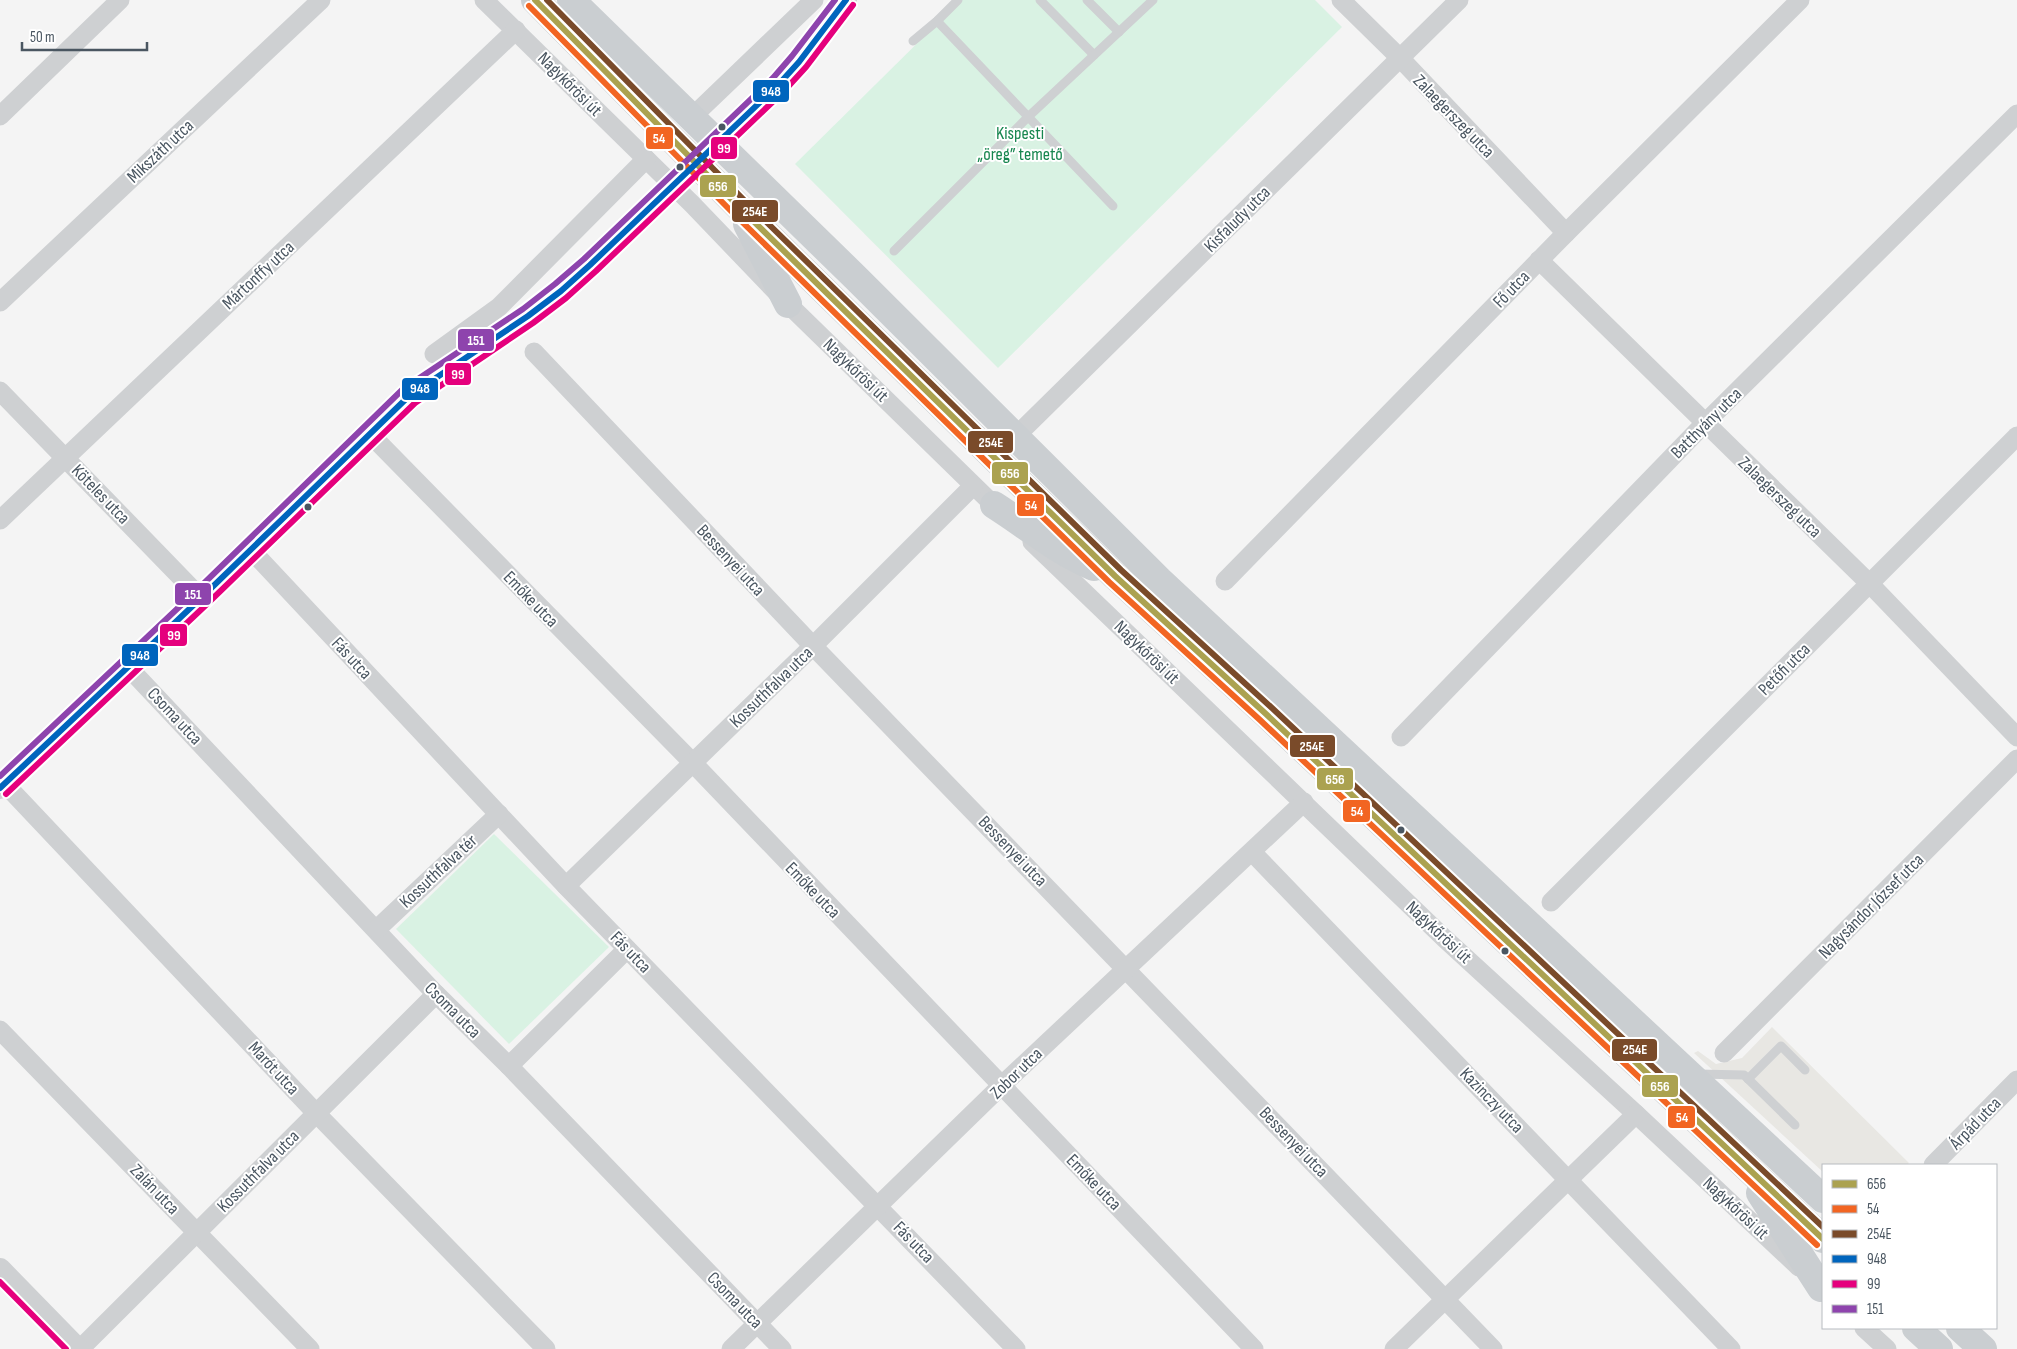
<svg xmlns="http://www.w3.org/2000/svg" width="2017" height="1349" font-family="'Sofia Sans Condensed',sans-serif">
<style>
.commercial{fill:#e8e7e3}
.green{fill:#d9f2e3}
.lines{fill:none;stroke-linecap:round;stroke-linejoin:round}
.service{stroke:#ced0d2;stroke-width:9}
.minor{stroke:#ced0d2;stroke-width:19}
.tertiary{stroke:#ced0d2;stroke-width:22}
.primary{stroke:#caced1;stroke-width:28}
.tertiary-bridge{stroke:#ced0d2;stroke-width:22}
.bus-1-casing{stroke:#fff;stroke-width:10}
.bus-2-casing{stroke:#fff;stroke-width:10}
.bus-3-casing{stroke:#fff;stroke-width:10}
.bus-4-casing{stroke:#fff;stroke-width:10}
.bus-5-casing{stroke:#fff;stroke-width:10}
.bus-6-casing{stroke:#fff;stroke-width:10}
.bus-1{stroke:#aba250;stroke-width:6}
.bus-2{stroke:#f26522;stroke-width:6}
.bus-3{stroke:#7a4b2a;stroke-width:6}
.bus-4{stroke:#0065bd;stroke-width:6}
.bus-5{stroke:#e5007d;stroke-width:6}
.bus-6{stroke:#8e44ad;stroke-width:6}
.bus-dot{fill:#4a5661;stroke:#fff;stroke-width:2}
.labels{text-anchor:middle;stroke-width:4;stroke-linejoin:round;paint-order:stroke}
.street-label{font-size:18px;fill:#4a5661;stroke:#fff}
.park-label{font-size:18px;fill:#17864f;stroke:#fff}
.line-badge{stroke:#fff;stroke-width:2}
.badge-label{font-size:14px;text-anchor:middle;font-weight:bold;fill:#fff}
</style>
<rect width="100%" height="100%" fill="#f4f4f4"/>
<!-- commercial -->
<path class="commercial" d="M1772,1027l137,136 -2,2h-84v7l-129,-119 4,-2 18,13 26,-6z"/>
<!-- green -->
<g class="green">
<path d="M961,0h354l27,27 -344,341 -203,-204z"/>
<path d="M494,834l115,113 -100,97 -113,-115z"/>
</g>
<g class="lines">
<!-- service -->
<g class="service">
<path d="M1040,0l54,55"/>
<path d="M1087,0l32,32"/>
<path d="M937,21l176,185"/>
<path d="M913,41l24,-20 21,-21"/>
<path d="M894,251l134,-134 125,-117"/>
<path d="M1698,1074l46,1 51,50"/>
<path d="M1748,1079l33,-33 24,24"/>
</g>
<!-- minor -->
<g class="minor">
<path d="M484,0l208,204 96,100 214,209"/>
<path d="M1341,0l59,58 166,175"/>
<path d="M0,116l120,-116"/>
<path d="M691,118l123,-118"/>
<path d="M1539,260l330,323 148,154"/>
<path d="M0,302l321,-302"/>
<path d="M534,352l279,294 680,703"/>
<path d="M434,354l65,-47 147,-148"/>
<path d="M0,391l201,207"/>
<path d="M369,433l324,330 561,586"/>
<path d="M1014,438l445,-438"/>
<path d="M0,520l516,-490"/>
<path d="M1032,542l412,396 192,176 163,153"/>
<path d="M251,550l315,336 450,463"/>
<path d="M1225,581l341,-348 234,-233"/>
<path d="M128,667l305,324 76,75 273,283"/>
<path d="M1401,737l303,-313 313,-310"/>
<path d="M5,784l311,329 230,236"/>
<path d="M1252,852l479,497"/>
<path d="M566,886l247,-240 160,-160"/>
<path d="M1551,902l466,-466"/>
<path d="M377,929l122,-115"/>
<path d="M0,1030l310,319"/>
<path d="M1724,1053l293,-294"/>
<path d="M509,1066l118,-117"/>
<path d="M1933,1165l84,-85"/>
<path d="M1864,1328l23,21"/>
<path d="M80,1349l356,-355"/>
<path d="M731,1349l270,-263 303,-284"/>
<path d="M1394,1349l242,-235"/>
</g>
<!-- tertiary -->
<g class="tertiary">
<path d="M742,119l57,-57 47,-62"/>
<path d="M0,788l201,-190 208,-202 119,-80 33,-25 97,-90"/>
<path d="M0,1269l78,80"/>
</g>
<!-- primary -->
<g class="primary">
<path d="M535,0l202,205 378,371 151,138 557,525"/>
<path d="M571,0l284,277 304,303 664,619"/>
<path d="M747,224l41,80"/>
<path d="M994,505c33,21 64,47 100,62"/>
<path d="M1760,1193l61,95"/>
<path d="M1916,1328l23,21"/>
<path d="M1960,1328l23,21"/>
</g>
<!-- tertiary-bridge -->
<path class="tertiary-bridge" d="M658,201l84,-82"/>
<defs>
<path id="bus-1" d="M535,0l202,205 378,371 151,138 557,525"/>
<path id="bus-2" d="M529,6l202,205 378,371 151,138 557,525"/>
<path id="bus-3" d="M547,0l196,199 378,371 151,138 551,519"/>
<path id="bus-4" d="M0,788l201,-190 208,-202 119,-80 33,-25 29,-26 189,-181 20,-22 47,-62"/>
<g id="bus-5">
<path d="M6,794l201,-190 208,-201 118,-80 33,-25 30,-27 189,-181 21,-23 47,-62"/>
<path d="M0,1282l66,67"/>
</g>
<path id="bus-6" d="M0,776l195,-184 208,-203 120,-80 32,-25 29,-25 189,-181 19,-22 43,-56"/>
</defs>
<!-- bus-1 casing -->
<use href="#bus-1" class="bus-1-casing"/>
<!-- bus-2 casing -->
<use href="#bus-2" class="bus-2-casing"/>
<!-- bus-3 casing -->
<use href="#bus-3" class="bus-3-casing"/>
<!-- bus-4 casing -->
<use href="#bus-4" class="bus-4-casing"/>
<!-- bus-5 casing -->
<use href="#bus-5" class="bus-5-casing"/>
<!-- bus-6 casing -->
<use href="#bus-6" class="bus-6-casing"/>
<!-- bus-1 -->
<use href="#bus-1" class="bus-1"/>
<!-- bus-2 -->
<use href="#bus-2" class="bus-2"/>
<!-- bus-3 -->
<use href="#bus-3" class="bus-3"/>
<!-- bus-4 -->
<use href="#bus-4" class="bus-4"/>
<!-- bus-5 -->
<use href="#bus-5" class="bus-5"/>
<!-- bus-6 -->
<use href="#bus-6" class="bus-6"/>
</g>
<!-- markers -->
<g class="bus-dot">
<circle cx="722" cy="127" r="4.5"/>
<circle cx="680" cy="167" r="4.5"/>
<circle cx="308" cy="507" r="4.5"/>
<circle cx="1401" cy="830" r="4.5"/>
<circle cx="1505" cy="951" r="4.5"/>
</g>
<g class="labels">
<!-- street labels -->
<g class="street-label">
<text transform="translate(570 84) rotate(45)" y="6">Nagykőrösi út</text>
<text transform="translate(1454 116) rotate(46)" y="6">Zalaegerszeg utca</text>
<text transform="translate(160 151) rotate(-43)" y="6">Mikszáth utca</text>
<text transform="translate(1237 219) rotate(-45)" y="6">Kisfaludy utca</text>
<text transform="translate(258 275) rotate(-43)" y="6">Mártonffy utca</text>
<text transform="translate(1511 289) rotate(-46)" y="6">Fő utca</text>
<text transform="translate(856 370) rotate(44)" y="6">Nagykőrösi út</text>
<text transform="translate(1706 423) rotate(-45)" y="6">Batthyány utca</text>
<text transform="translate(101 494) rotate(46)" y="6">Köteles utca</text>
<text transform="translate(1780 497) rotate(44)" y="6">Zalaegerszeg utca</text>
<text transform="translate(731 560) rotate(47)" y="6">Bessenyei utca</text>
<text transform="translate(531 599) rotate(46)" y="6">Emőke utca</text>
<text transform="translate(1147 652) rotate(44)" y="6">Nagykőrösi út</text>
<text transform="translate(352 658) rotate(47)" y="6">Fás utca</text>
<text transform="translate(1784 669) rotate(-45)" y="6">Petőfi utca</text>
<text transform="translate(771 687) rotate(-44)" y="6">Kossuthfalva utca</text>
<text transform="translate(175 716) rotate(47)" y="6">Csoma utca</text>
<text transform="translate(1013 851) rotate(46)" y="6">Bessenyei utca</text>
<text transform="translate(438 871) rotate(-43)" y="6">Kossuthfalva tér</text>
<text transform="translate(813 890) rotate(46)" y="6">Emőke utca</text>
<text transform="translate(1871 906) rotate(-45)" y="6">Nagysándor József utca</text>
<text transform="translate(1439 932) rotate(43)" y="6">Nagykőrösi út</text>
<text transform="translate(631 952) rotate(46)" y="6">Fás utca</text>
<text transform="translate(453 1010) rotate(45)" y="6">Csoma utca</text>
<text transform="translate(274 1068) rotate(47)" y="6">Marót utca</text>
<text transform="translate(1016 1073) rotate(-44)" y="6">Zobor utca</text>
<text transform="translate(1492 1100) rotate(46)" y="6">Kazinczy utca</text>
<text transform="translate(1975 1123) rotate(-46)" y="6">Árpád utca</text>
<text transform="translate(1294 1142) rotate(46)" y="6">Bessenyei utca</text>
<text transform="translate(258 1171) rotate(-45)" y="6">Kossuthfalva utca</text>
<text transform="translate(1094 1182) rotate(46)" y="6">Emőke utca</text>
<text transform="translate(155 1189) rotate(46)" y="6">Zalán utca</text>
<text transform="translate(1736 1208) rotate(43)" y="6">Nagykőrösi út</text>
<text transform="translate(914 1242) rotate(46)" y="6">Fás utca</text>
<text transform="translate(735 1300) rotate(46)" y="6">Csoma utca</text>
</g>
<!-- park labels -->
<g class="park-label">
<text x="1020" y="139">Kispesti<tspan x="1020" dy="21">„öreg” temető</tspan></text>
</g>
</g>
<g class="line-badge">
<rect x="752" y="79" width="38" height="24" rx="5" fill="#0065bd"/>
<rect x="645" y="126" width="29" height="24" rx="5" fill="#f26522"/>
<rect x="710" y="136" width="28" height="24" rx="5" fill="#e5007d"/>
<rect x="699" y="174" width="38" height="24" rx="5" fill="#aba250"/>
<rect x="731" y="199" width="48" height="24" rx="5" fill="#7a4b2a"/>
<rect x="457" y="328" width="38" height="24" rx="5" fill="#8e44ad"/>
<rect x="444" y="362" width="28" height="24" rx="5" fill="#e5007d"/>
<rect x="401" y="377" width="38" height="24" rx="5" fill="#0065bd"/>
<rect x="967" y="430" width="47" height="24" rx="5" fill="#7a4b2a"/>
<rect x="991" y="461" width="38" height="24" rx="5" fill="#aba250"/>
<rect x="1016" y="493" width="29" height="24" rx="5" fill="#f26522"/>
<rect x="174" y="582" width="38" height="24" rx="5" fill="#8e44ad"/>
<rect x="159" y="623" width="29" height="24" rx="5" fill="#e5007d"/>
<rect x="121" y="643" width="38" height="24" rx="5" fill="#0065bd"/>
<rect x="1289" y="734" width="47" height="24" rx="5" fill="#7a4b2a"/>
<rect x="1316" y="767" width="38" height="24" rx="5" fill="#aba250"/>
<rect x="1342" y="799" width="29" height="24" rx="5" fill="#f26522"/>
<rect x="1611" y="1038" width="47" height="24" rx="5" fill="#7a4b2a"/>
<rect x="1641" y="1074" width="38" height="24" rx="5" fill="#aba250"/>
<rect x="1667" y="1105" width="29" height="24" rx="5" fill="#f26522"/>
</g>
<g class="badge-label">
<text x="771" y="96">948</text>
<text x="659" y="143">54</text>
<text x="724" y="153">99</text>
<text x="718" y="191">656</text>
<text x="755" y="216">254E</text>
<text x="476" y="345">151</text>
<text x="458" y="379">99</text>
<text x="420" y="393">948</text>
<text x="991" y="447">254E</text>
<text x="1010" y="478">656</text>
<text x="1031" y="510">54</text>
<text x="193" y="599">151</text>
<text x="174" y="640">99</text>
<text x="140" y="660">948</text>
<text x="1312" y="751">254E</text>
<text x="1335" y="784">656</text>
<text x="1357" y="816">54</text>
<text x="1635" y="1054">254E</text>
<text x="1660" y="1091">656</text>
<text x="1682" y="1122">54</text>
</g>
<!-- legend -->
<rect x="1822" y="1164" width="175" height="165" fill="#ffffff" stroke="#b7bbc0"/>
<rect x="1832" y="1180" width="25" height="8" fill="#aba250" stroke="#b7bbc0"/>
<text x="1867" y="1189" font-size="15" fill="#4a5661">656</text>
<rect x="1832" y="1205" width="25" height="8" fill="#f26522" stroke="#b7bbc0"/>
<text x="1867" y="1214" font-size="15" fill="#4a5661">54</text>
<rect x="1832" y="1230" width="25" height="8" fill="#7a4b2a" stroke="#b7bbc0"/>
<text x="1867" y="1239" font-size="15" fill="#4a5661">254E</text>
<rect x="1832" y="1255" width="25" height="8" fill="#0065bd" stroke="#b7bbc0"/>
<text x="1867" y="1264" font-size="15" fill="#4a5661">948</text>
<rect x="1832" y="1280" width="25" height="8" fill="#e5007d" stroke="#b7bbc0"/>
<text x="1867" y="1289" font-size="15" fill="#4a5661">99</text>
<rect x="1832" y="1305" width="25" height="8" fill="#8e44ad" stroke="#b7bbc0"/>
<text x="1867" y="1314" font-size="15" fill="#4a5661">151</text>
<!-- scale -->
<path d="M22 42v8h125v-8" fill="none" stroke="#4a5661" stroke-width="2.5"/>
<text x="30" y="42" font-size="15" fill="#4a5661" stroke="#ffffff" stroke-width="4" paint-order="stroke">50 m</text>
</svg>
